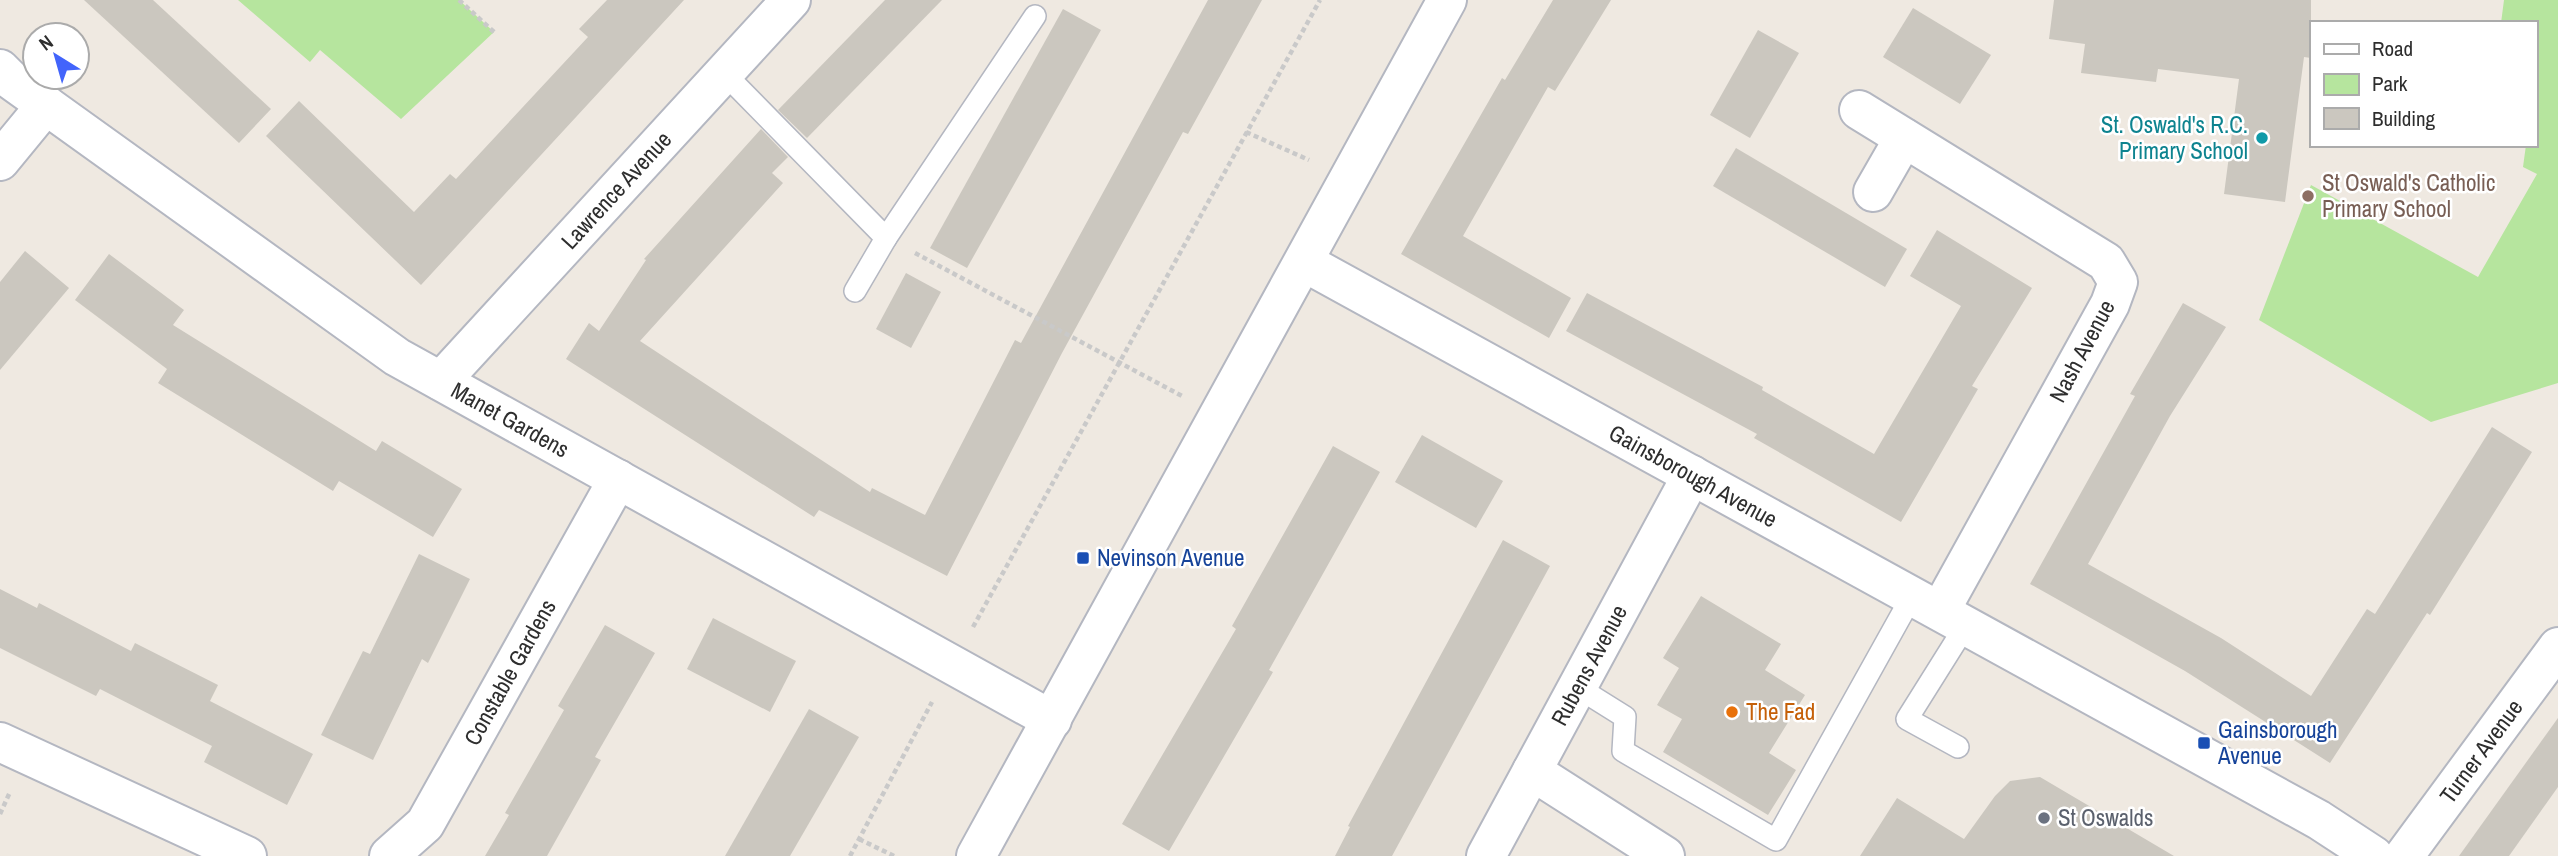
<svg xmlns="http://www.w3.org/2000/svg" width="2558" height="856" font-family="'Archivo Narrow',sans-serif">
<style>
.green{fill:#b6e59e}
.building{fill:#cbc7bf}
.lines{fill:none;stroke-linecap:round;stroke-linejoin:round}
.service-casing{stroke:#b4b7c1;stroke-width:24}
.minor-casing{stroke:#b4b7c1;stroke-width:42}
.tertiary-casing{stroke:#b4b7c1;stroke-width:42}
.path{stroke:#c9c9c9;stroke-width:4.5;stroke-dasharray:5 3.5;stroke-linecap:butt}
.service{stroke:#fff;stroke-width:21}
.minor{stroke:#fff;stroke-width:38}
.tertiary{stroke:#fff;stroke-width:38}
.culture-dot{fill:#0f9aa8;stroke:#fff;stroke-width:2.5}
.education-dot{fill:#8d6e63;stroke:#fff;stroke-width:2.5}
.transit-dot{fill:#1a4fb4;stroke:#fff;stroke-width:2.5}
.food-dot{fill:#e8710a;stroke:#fff;stroke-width:2.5}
.worship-dot{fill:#6b7280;stroke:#fff;stroke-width:2.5}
.labels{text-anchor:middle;stroke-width:5;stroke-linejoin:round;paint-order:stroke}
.culture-label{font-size:23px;fill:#0d838f;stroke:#fff;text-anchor:end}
.education-label{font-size:23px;fill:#785e54;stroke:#fff;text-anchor:start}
.street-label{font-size:23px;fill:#2e2e2e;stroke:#fff}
.transit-label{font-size:23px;fill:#164399;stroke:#fff;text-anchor:start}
.food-label{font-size:23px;fill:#c56008;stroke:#fff;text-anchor:start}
.worship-label{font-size:23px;fill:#5b616d;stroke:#fff;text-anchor:start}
</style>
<rect width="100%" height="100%" fill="#efe9e1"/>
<!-- green -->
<g class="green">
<path d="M238,0h221l35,32 -93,87 -81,-69 -10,12z"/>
<path d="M2504,0h54v383l-127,39 -172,-102 52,-135 167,92 59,-103 -14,-7 3,-22h9v-122h-34z"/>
</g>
<!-- building -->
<g class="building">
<path d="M84,0h69l118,109 -32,34z"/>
<path d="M607,0h77l-263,285 -155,-149 33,-35 115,111 36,-38 6,5 132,-142 -9,-8z"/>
<path d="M885,0h57l-135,138 -29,-28z"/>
<path d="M1208,0h54l-74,134 -5,-2 -121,221 -115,223 -128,-66 -5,7 -248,-158 23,-36 10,8 47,-71 -2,-1 117,-130 27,28 -16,16 11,10 -143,158 230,151 2,-4 53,27 90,-175 6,3z"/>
<path d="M1553,0h58l-56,91 -7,-4 -85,149 108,62 -22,40 -148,-84 101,-176 3,2z"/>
<path d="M2054,0h257v58l-7,-1 -19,145 -61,-8 15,-115 -81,-10 -2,13 -75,-9 4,-29 -36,-5z"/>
<path d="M1913,8l78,47 -31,49 -77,-47z"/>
<path d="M1063,9l38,21 -134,238 -37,-20z"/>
<path d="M1758,30l41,23 -49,85 -40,-23z"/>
<path d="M1736,148l171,101 -22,38 -172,-101z"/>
<path d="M1937,230l95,58 -60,98 6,3 -77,133 -147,-84 3,-4 -191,-103 21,-38 176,94 -1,3 112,64 87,-148 -51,-30z"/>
<path d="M25,251l44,37 -69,82v-88z"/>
<path d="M109,254l75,56 -11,15 203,126 6,-10 80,48 -29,48 -94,-56 -6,10 -175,-108 9,-14 -92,-69z"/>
<path d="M906,273l35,19 -30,56 -35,-19z"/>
<path d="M2183,303l43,24 -56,89 -82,148 133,74 90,58 56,-87 8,5 117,-187 40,25 -102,163 -3,-2 -97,150 -145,-92 -155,-87 105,-188 -5,-2z"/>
<path d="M1422,435l81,46 -27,47 -81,-46z"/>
<path d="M1333,446l47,26 -111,198 4,2 -104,179 -47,-27 114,-195 -4,-3z"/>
<path d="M1503,540l47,26 -158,290h-57l15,-29 -2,-1z"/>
<path d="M419,554l51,25 -42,84 -6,-4 -49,101 -52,-25 42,-84 7,3z"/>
<path d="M0,589l37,19 2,-5 92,48 4,-8 83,42 -8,16 103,53 -26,51 -83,-43 8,-16 -112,-57 -4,7 -96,-48z"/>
<path d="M1701,596l80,48 -16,26 40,25 -36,58 27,17 -28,45 -105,-63 19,-33 -25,-14 22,-37 -16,-10z"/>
<path d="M713,618l83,43 -26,51 -83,-43z"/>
<path d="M605,625l50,28 -60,104 6,3 -54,96h-62l24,-41 -4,-2 59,-103 -6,-4z"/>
<path d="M809,709l50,28 -69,119h-65z"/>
<path d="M2558,718v69l-49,69h-50z"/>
<path d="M2040,777l134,79h-314l37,-58 67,41 31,-43 15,-15z"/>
</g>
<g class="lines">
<defs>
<g id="service">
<path d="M724,73l162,165 149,-222"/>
<path d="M855,291l31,-53"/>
<path d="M1577,687l48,30 -2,34 153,89 136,-244"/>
<path d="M1958,747l-51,-28 59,-94"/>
</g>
<g id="minor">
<path id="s1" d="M0,69l11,11 386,277 655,363"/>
<path d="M1859,110l247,152 12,20 -8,22 -170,307"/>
<path d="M0,161l46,-56"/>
<path d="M1873,192l31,-54"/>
<path id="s2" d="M1304,262l1015,558 55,36"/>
<path id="s3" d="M441,381l350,-381"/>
<path d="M0,742l247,114"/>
<path d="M1532,771l133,85"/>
<path id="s4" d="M389,856l36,-32 193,-345"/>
<path id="s5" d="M1486,856l206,-381"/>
<path id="s6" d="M2404,856l154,-209"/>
</g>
<path id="tertiary" d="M976,856l471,-856"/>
</defs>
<!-- service casing -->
<use href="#service" class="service-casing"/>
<!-- minor casing -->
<use href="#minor" class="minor-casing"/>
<!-- tertiary casing -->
<use href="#tertiary" class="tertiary-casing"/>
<!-- path -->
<g class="path">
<path d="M459,0l35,32"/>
<path d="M1246,132l63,28"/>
<path d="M915,253l267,143"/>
<path d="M973,627l347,-627"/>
<path d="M0,814l10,-22"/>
<path d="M859,839l35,17"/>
<path d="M850,856l82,-154"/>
</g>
<!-- service -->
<use href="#service" class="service"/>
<!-- minor -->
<use href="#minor" class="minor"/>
<!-- tertiary -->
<use href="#tertiary" class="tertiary"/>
</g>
<!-- markers -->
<circle class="culture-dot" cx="2262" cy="138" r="7"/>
<circle class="education-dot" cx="2308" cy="196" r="7"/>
<g class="transit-dot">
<rect x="1076" y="551" width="14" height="14" rx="3.5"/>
<rect x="2197" y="736" width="14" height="14" rx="3.5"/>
</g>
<circle class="food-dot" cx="1732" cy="712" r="7"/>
<circle class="worship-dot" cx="2044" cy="818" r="7"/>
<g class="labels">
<!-- culture labels -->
<g class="culture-label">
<text x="2248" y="133">St. Oswald's R.C.<tspan x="2248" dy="26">Primary School</tspan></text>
</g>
<!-- education labels -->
<g class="education-label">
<text x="2322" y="191">St Oswald's Catholic<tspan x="2322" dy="26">Primary School</tspan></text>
</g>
<!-- street labels -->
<g class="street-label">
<text dy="8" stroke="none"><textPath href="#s3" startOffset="259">Lawrence Avenue</textPath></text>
<text transform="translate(2082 351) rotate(-62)" y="8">Nash Avenue</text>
<text dy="8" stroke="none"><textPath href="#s1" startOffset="620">Manet Gardens</textPath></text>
<text dy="8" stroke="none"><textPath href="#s2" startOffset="444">Gainsborough Avenue</textPath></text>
<text dy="8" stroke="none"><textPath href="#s5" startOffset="217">Rubens Avenue</textPath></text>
<text dy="8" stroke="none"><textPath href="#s4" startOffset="222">Constable Gardens</textPath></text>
<text dy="8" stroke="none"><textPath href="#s6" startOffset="130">Turner Avenue</textPath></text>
</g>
<!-- transit labels -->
<g class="transit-label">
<text x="1097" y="566">Nevinson Avenue</text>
<text x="2218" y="738">Gainsborough<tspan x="2218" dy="26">Avenue</tspan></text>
</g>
<!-- food labels -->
<g class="food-label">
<text x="1746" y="720">The Fad</text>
</g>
<!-- worship labels -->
<g class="worship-label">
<text x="2058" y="826">St Oswalds</text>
</g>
</g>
<!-- legend -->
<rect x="2310" y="21" width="228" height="126" fill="#ffffff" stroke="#ababab" stroke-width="2"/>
<rect x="2324" y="44" width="35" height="10" fill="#ffffff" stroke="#ababab" stroke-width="2"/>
<text x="2372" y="56" font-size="21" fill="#2e2e2e">Road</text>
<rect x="2324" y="74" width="35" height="21" fill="#b6e59e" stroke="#ababab" stroke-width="2"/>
<text x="2372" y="91" font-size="21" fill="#2e2e2e">Park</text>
<rect x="2324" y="108" width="35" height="21" fill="#cbc7bf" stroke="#ababab" stroke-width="2"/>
<text x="2372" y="126" font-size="21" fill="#2e2e2e">Building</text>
<!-- north arrow -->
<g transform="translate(56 56) rotate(323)"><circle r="33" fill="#ffffff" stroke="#ababab" stroke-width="2"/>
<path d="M0-5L12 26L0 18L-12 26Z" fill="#4264fb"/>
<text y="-10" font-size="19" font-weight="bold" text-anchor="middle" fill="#2e2e2e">N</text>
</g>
</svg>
